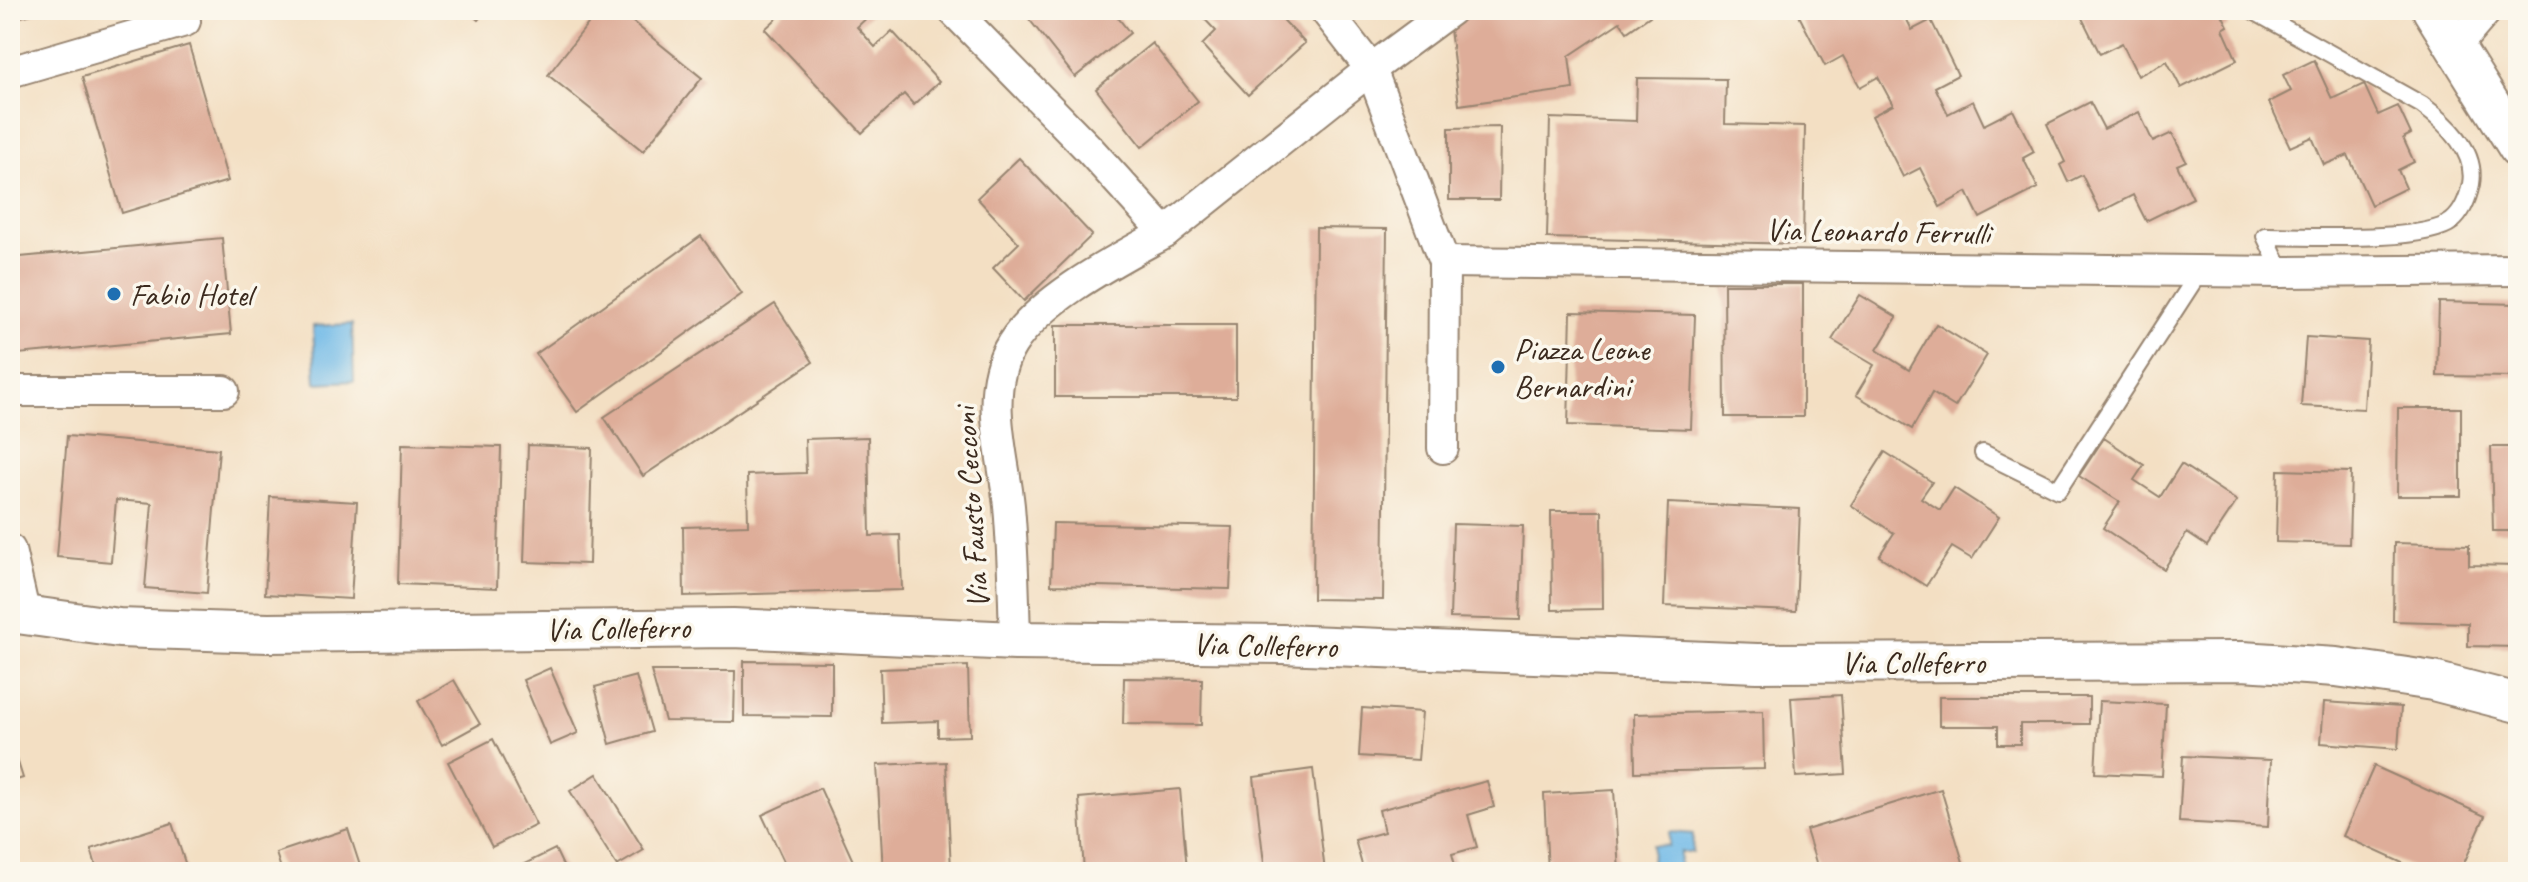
<svg xmlns="http://www.w3.org/2000/svg" width="2528" height="882" font-family="Caveat,sans-serif">
<style>
.water{fill:#6fb9e7;stroke:#557282;stroke-width:2}
.building{fill:#dead99}
.lines{fill:none;stroke-linecap:round;stroke-linejoin:round}
.service-casing{stroke:#978470;stroke-width:20}
.minor-casing{stroke:#978470;stroke-width:34}
.tertiary-casing{stroke:#978470;stroke-width:42}
.service{stroke:#fff;stroke-width:16}
.minor{stroke:#fff;stroke-width:30}
.tertiary{stroke:#fff;stroke-width:38}
.poi-dot{fill:#1f6fb2;stroke:#fbf7ec;stroke-width:3}
.labels{text-anchor:middle;stroke-width:7;stroke-linejoin:round;paint-order:stroke}
.street-label{font-size:32px;fill:#3b2a1e;stroke:#fbf7ec}
.poi-label{font-size:32px;fill:#3b2a1e;stroke:#fbf7ec;text-anchor:start}
</style>
<rect width="100%" height="100%" fill="#fbf7ec"/>
<filter id="ink" filterUnits="userSpaceOnUse"><feTurbulence type="fractalNoise" baseFrequency=".0125" numOctaves="2"/><feDisplacementMap in="SourceGraphic" scale="16" xChannelSelector="R" yChannelSelector="G"/><feConvolveMatrix kernelMatrix="1 2 1 2 8 2 1 2 1" color-interpolation-filters="sRGB"/></filter>
<filter id="wash" filterUnits="userSpaceOnUse"><feTurbulence type="fractalNoise" baseFrequency=".006" numOctaves="4" result="noise"/><feDisplacementMap in="SourceGraphic" scale="32" xChannelSelector="R" yChannelSelector="G"/><feGaussianBlur stdDeviation="1.8" result="paint"/><feColorMatrix in="noise" values="0 0 0 0 0 0 0 0 0 0 0 0 0 0 0 0 0 1.4 0 .05"/><feComposite in="paint" operator="in"/></filter>
<g filter="url(#wash)">
<rect width="100%" height="100%" fill="#f3dfc3"/>
<!-- water -->
<g class="water">
<path d="M352,324l2,57 -38,2 -3,-57z"/>
<path d="M1669,832l24,2 -1,18h-12l-1,20h-28l1,-27 16,1z"/>
</g>
<g id="blocks">
<!-- building -->
<g class="building">
<path d="M10,10h33v1l-33,9z"/>
<path d="M467,10h19l-8,10z"/>
<path d="M599,10h19l84,68 -59,73 -95,-76z"/>
<path d="M786,10h89l-18,17 18,20 17,-16 47,51 -25,23 -10,-11 -42,39 -97,-104z"/>
<path d="M1041,10h71l18,23 -55,44 -46,-58z"/>
<path d="M1196,10h78l31,33 -57,52 -46,-50 14,-14z"/>
<path d="M1466,10h180l4,6 -23,16 -7,-10 -51,34 4,33 -114,16 -10,-85 19,-3z"/>
<path d="M1796,10h106l10,20 19,-10 27,55 -23,12 13,27 25,-13 11,24 29,-15 21,42 -11,6 15,30 -58,30 -13,-26 -27,15 -20,-39 -17,9 -31,-61 21,-11 -15,-28 -18,10 -17,-31 -18,10z"/>
<path d="M2078,10h142l8,16 -5,3 14,31 -56,28 -14,-27 -29,15 -16,-33 -22,11z"/>
<path d="M1152,43l46,58 -56,46 -46,-58z"/>
<path d="M189,45l39,136 -106,32 -40,-136z"/>
<path d="M2314,60l18,39 32,-15 14,31 20,-9 13,28 -8,4 11,24 -16,8 8,18 -35,17 -23,-50 -24,10 -12,-28 -22,10 -21,-45 22,-11 -8,-16z"/>
<path d="M1637,78l89,1 -1,45 80,2 -2,118 -256,-6 3,-120 86,3z"/>
<path d="M2090,102l14,27 35,-17 14,30 19,-9 14,28 -9,4 16,33 -47,23 -13,-26 -33,17 -18,-37 -14,7 -8,-17 5,-3 -18,-38z"/>
<path d="M1500,127l-1,73h-50v-72z"/>
<path d="M1019,158l73,77 -68,66 -31,-33 26,-25 -42,-45z"/>
<path d="M1316,228l71,1 -4,371 -70,-1z"/>
<path d="M701,236l41,58 -165,118 -41,-58z"/>
<path d="M222,238l9,96 -213,20 -8,-96z"/>
<path d="M1724,284h79v133h-78z"/>
<path d="M1860,295l37,22 -20,33 32,20 27,-46 51,31 -32,52 -23,-14 -20,36 -56,-34 18,-30 -42,-25z"/>
<path d="M2439,302l79,2 -1,73 -80,-1z"/>
<path d="M775,304l38,58 -170,114 -39,-59z"/>
<path d="M1571,312l124,3 -4,114 -123,-4z"/>
<rect x="1055" y="325" width="181" height="72"/>
<path d="M2306,337l62,4 -4,68 -63,-3z"/>
<path d="M2398,408h63v88h-64z"/>
<path d="M67,436l152,13 -12,144 -62,-5 7,-85 -36,-3 -5,62 -54,-5z"/>
<path d="M868,437l2,99 30,-1 2,55 -218,6 -1,-69 65,-2 -1,-50 59,-2 -1,-34z"/>
<path d="M2104,438l40,27 -10,15 26,17 21,-33 56,37 -30,45 -20,-13 -23,36 -61,-41 17,-26 -41,-26z"/>
<path d="M402,444l99,3 -4,141 -99,-4z"/>
<path d="M528,445l64,3 -3,116 -65,-2z"/>
<path d="M2491,447h27v84h-25z"/>
<path d="M1885,452l47,30 -11,16 19,12 14,-22 45,29 -27,42 -20,-12 -26,39 -47,-30 15,-23 -43,-28z"/>
<path d="M2278,470l73,2 -2,72 -73,-2z"/>
<path d="M270,497l87,5 -6,97 -86,-5z"/>
<path d="M1668,503l132,6 -4,102 -132,-5z"/>
<path d="M1551,511h51l1,98 -51,1z"/>
<path d="M1053,523l180,4 -3,62 -179,-4z"/>
<path d="M1453,524l70,2 -3,94 -70,-2z"/>
<path d="M2394,543l75,2v20l49,1v81l-50,-1v-23l-75,-2z"/>
<path d="M744,661l88,1v55l-88,-1z"/>
<path d="M968,666l2,70 -32,1v-16l-56,2 -2,-54z"/>
<path d="M550,668l28,65 -28,12 -27,-65z"/>
<path d="M651,671h84l-1,51 -69,-1z"/>
<path d="M636,676l16,56 -42,12 -15,-57z"/>
<path d="M1124,678l78,1 -1,46 -78,-1z"/>
<path d="M454,680l26,44 -38,21 -24,-44z"/>
<path d="M1841,695l5,79 -50,3 -5,-79z"/>
<path d="M1939,697h150v27h-69v20h-22v-18h-59z"/>
<path d="M2099,701l67,3 -4,72 -67,-3z"/>
<path d="M2324,702l77,5 -3,42 -77,-6z"/>
<path d="M1362,708l60,4 -4,48 -59,-4z"/>
<path d="M1763,711l1,58 -129,3 -1,-58z"/>
<path d="M10,737l13,41 -13,4z"/>
<path d="M493,739l43,86 -44,22 -44,-85z"/>
<path d="M2183,756l88,4 -3,67 -89,-5z"/>
<path d="M946,762l5,108 -68,2 -6,-107z"/>
<path d="M2374,766l111,50 -25,56h-38l-79,-36z"/>
<path d="M1313,769l12,103h-60l-11,-95z"/>
<path d="M597,774l47,76 -27,16 -47,-75z"/>
<path d="M2518,775v17l-7,-4z"/>
<path d="M1487,781l7,26 -26,8 9,32 -25,7 5,18h-93l-9,-32 29,-8 -5,-22z"/>
<path d="M820,788l38,84h-69l-27,-57z"/>
<path d="M1180,789l7,81 -103,2 -5,-74z"/>
<path d="M1941,789l25,83h-147l-13,-42z"/>
<path d="M1614,790l5,82h-71l-4,-78z"/>
<path d="M172,823l16,49h-90l-7,-23z"/>
<path d="M348,829l14,43h-80l-6,-19z"/>
<path d="M555,849l11,23h-58z"/>
</g>
</g>
</g>
<g filter="url(#ink)">
<use href="#blocks" fill-opacity="0" stroke="#978470" stroke-width="2"/>
<g class="lines">
<defs>
<g id="service">
<path d="M2252,10l170,95c23,17 55,45 49,79 -3,14 -8,28 -19,37 -27,22 -149,15 -187,15l17,36"/>
<path d="M1983,453l75,37 142,-219"/>
</g>
<g id="minor">
<path d="M953,10l136,139 76,84c-47,26 -123,64 -153,111 -30,47 -8,111 -3,162 4,45 5,90 6,135"/>
<path d="M1325,10l46,59 73,193 -1,186"/>
<path d="M2456,46l31,-36"/>
<path d="M10,72l175,-51"/>
<path d="M1165,233l206,-164 80,-59"/>
<path d="M1444,262l838,10 236,-2"/>
<path d="M10,391h214"/>
<path d="M10,550l15,66"/>
</g>
<g id="tertiary">
<path d="M2432,10l86,138"/>
<path d="M10,613l109,15 149,5 465,-5 282,13 267,3 475,19 485,-2 94,6 64,9 33,5 85,22"/>
</g>
</defs>
<!-- service casing -->
<use href="#service" class="service-casing"/>
<!-- minor casing -->
<use href="#minor" class="minor-casing"/>
<!-- tertiary casing -->
<use href="#tertiary" class="tertiary-casing"/>
<!-- service -->
<use href="#service" class="service"/>
<!-- minor -->
<use href="#minor" class="minor"/>
<!-- tertiary -->
<use href="#tertiary" class="tertiary"/>
</g>
</g>
<!-- markers -->
<g class="poi-dot">
<circle cx="114" cy="294" r="8"/>
<circle cx="1498" cy="367" r="8"/>
</g>
<g class="labels">
<!-- street labels -->
<g class="street-label">
<text transform="translate(1878 231) rotate(1)" y="11">Via Leonardo Ferrulli</text>
<text transform="translate(971 508) rotate(-94)" y="11">Via Fausto Cecconi</text>
<text transform="translate(618 628) rotate(-1)" y="11">Via Colleferro</text>
<text transform="translate(1265 645) rotate(1)" y="11">Via Colleferro</text>
<text x="1913" y="673">Via Colleferro</text>
</g>
<!-- poi labels -->
<g class="poi-label">
<text x="130" y="305">Fabio Hotel</text>
<text x="1514" y="360">Piazza Leone<tspan x="1514" dy="37">Bernardini</tspan></text>
</g>
</g>
<!-- margin -->
<rect width="2528" height="882" fill="none" stroke="#fbf7ec" stroke-width="40"/>
</svg>
